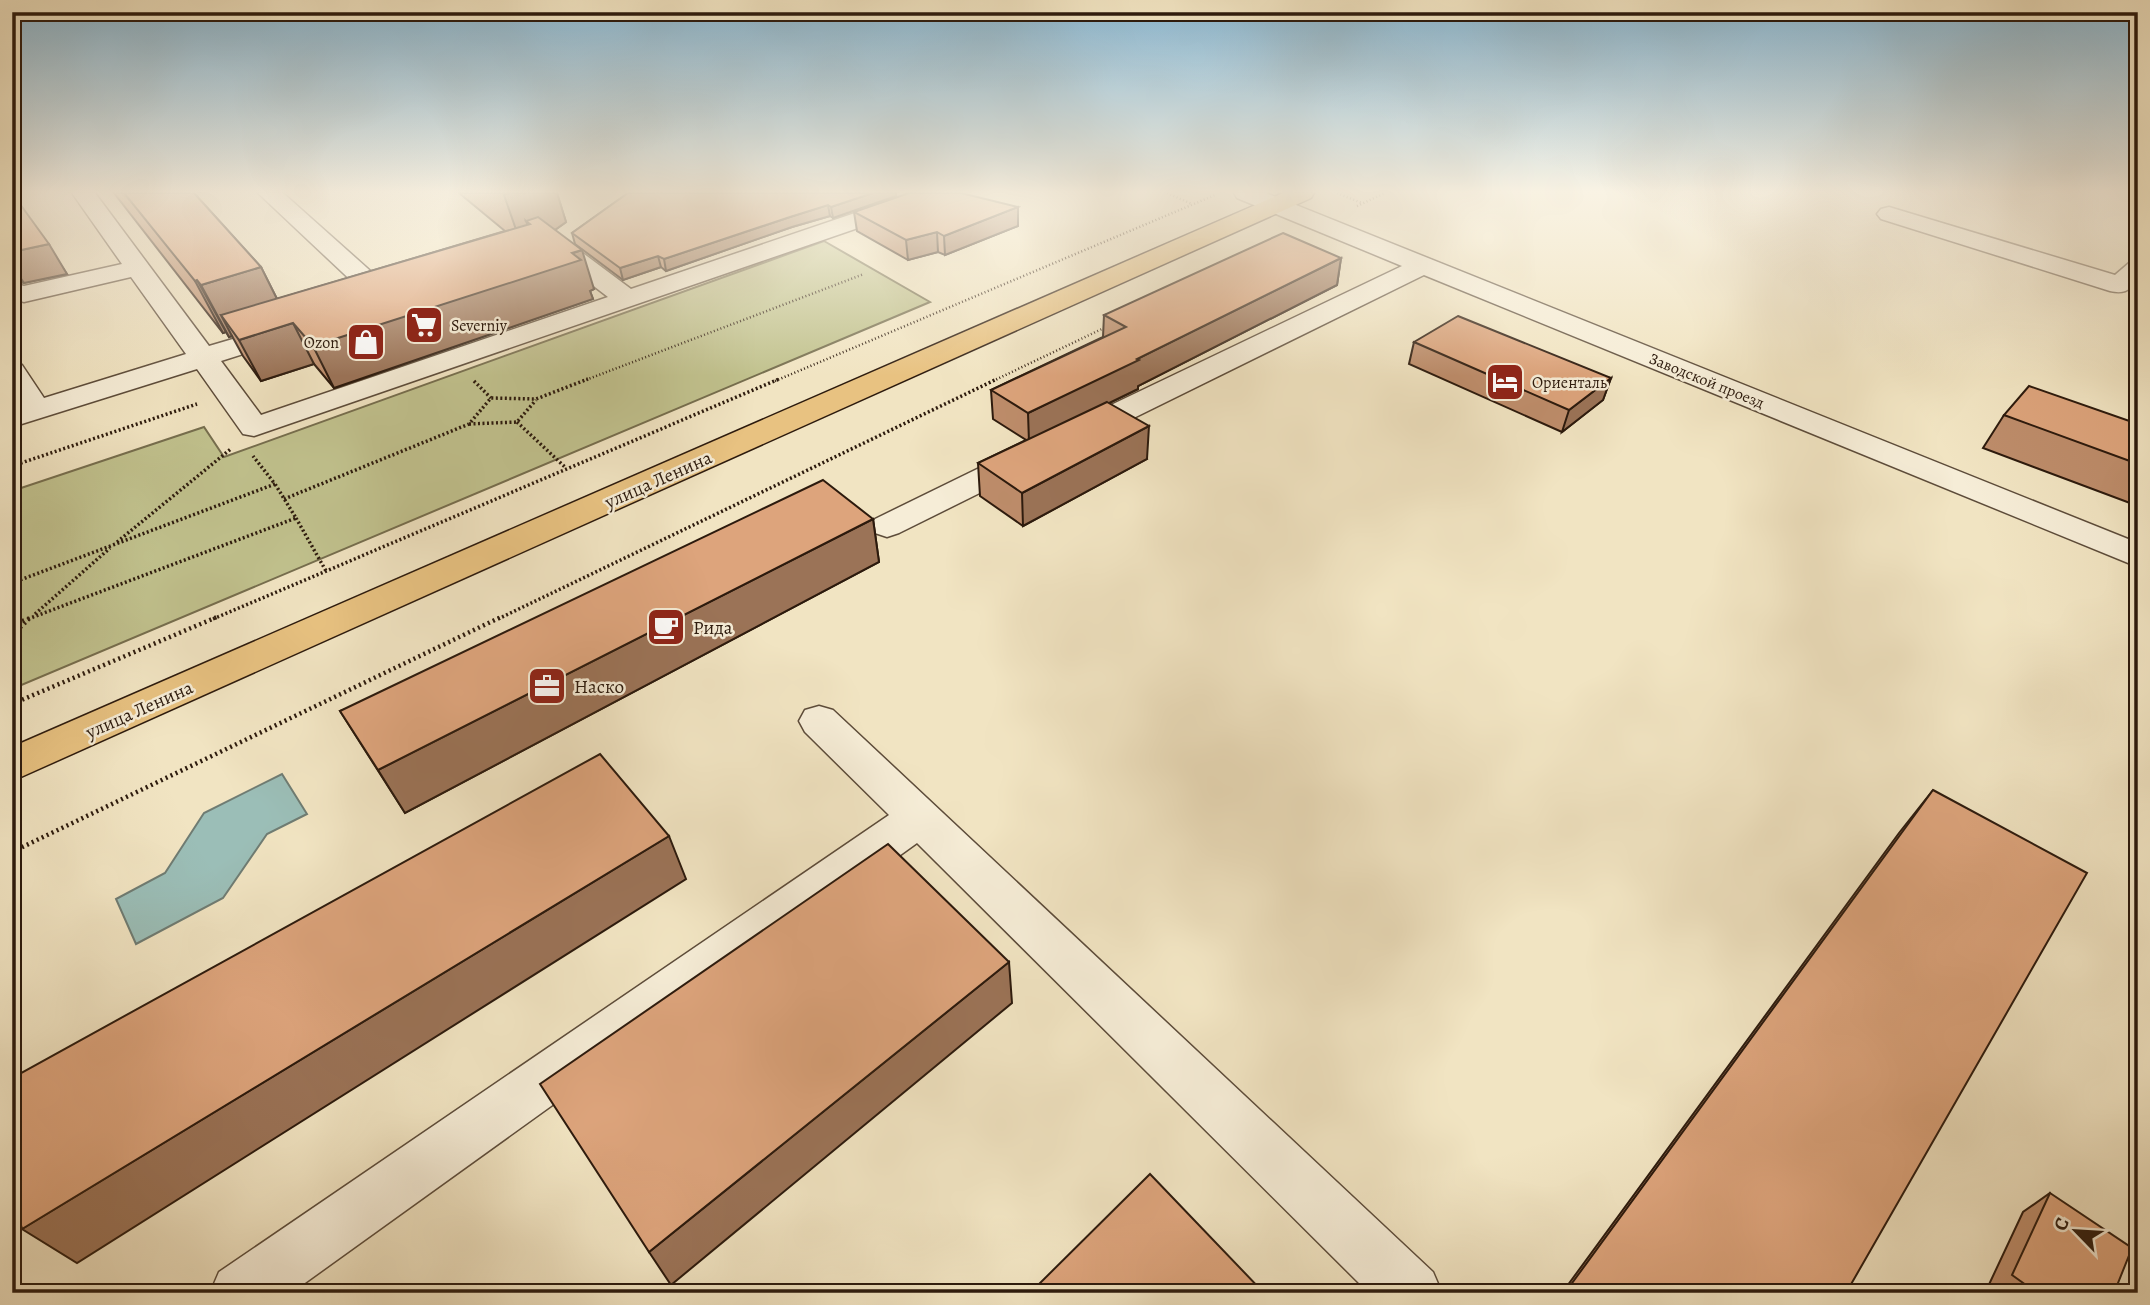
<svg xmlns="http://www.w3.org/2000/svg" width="2150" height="1305" font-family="Alegreya,serif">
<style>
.green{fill:#c1c28e;stroke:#766e4e;stroke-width:2}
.water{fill:#9bbeb7;stroke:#6f7c73;stroke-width:2}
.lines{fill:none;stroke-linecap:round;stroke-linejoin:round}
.minor-casing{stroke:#5d4c3a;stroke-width:3}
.major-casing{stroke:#2c1a0d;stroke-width:3}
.path-far2{stroke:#2c1a0d;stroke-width:2.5;stroke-dasharray:1 2.5;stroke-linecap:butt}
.path-far1{stroke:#2c1a0d;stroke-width:3.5;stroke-dasharray:2 2.5;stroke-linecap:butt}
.path{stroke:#2c1a0d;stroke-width:4.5;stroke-dasharray:2 3.5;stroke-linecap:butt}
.minor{fill:#f6edd7;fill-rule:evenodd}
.major{fill:#e8c281;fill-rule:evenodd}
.wall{fill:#be8d6b;stroke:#2c1a0d;stroke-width:2}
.shaded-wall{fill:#9b7357;stroke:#2c1a0d;stroke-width:2}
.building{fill:#dda47c;stroke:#2c1a0d;stroke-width:2}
.labels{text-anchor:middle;stroke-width:5;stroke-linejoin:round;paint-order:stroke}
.far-poi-label{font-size:16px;fill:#2c1a0d;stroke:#f6edd7;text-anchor:start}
.far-street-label{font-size:16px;fill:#2c1a0d;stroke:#f6edd7}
.street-label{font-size:19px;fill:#2c1a0d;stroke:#f6edd7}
.poi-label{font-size:19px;fill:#2c1a0d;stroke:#f6edd7;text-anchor:start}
</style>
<rect width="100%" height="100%" fill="#f1e4c2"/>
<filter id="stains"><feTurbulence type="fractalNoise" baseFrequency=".00286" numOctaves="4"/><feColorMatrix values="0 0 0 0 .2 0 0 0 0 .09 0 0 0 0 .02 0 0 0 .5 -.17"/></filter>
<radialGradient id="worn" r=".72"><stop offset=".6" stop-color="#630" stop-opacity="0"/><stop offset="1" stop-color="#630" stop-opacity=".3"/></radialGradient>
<!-- green -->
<path class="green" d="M824,241l106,61 -918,387v-198l192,-64 20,30z"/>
<!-- water -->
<path class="water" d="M282,774l25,40 -40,20 -44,64 -87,46 -20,-45 49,-26 39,-60z"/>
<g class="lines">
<defs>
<g id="minor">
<path d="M72,193h23l114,153 78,-23 10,2 4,6 -4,6 -76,24 40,54 347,-118 -56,-43 -17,-1 -3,-5c6,-10 21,-12 32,-9l67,50 283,-96h34l-3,5 -691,238 -11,-2 -46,-65 -185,58v-19l7,-2 -7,-11v-33l10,3 22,33 142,-44 -55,-77 -107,25 -12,-3v-16l12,3 98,-22z"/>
<path d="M258,193h25l111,99 4,6 -4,6 -9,2 -9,-2z"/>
<path d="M1234,193h32l872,350v24l-714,-292 -337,166 -11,2 -11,-2 -5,-7 5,-7 337,-161 -165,-68z"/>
<path d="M1889,207l226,68 14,-12 9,-3v22c-10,9 -15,12 -28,9l-229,-72 -4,-5 4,-5z"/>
<path d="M1025,448l11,3 5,7 -5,7 -137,68 -12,4 -12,-4 -5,-7 5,-7 139,-68z"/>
<path d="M819,706l14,4 600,562 9,21h-73l-452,-450 -626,450h-81l9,-21 670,-457 -84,-83 -6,-11 6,-11z"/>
</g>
<path id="major" d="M1283,193h31l-3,5 -1299,583v-34z"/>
</defs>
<!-- minor casing -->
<use href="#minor" class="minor-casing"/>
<!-- major casing -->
<use href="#major" class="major-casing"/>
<!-- path-far2 -->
<g class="path-far2">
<path d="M1167,193l25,11"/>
<path d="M1337,193l25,10"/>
<path d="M1357,206l28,-13"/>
<path d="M583,381l281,-107"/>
<path d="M775,381l440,-186"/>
<path d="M993,381l113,-54"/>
</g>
<!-- path-far1 -->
<g class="path-far1">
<path d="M474,381l17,17"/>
<path d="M517,422l49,46"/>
<path d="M469,424l48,-2 19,-22"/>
<path d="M12,466l185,-62"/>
<path d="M284,499l185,-75 22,-26 45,1 52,-20"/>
<path d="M296,518l30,53"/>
<path d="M117,542l115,-94"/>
<path d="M12,583l263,-99 -22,-28"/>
<path d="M35,614l75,-66"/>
<path d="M28,619l268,-101 -21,-34"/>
<path d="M213,619l566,-240"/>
<path d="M498,619l499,-240"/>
</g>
<!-- path -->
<g class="path">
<path d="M12,625l21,-8"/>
<path d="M12,635l17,-16"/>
<path d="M12,704l205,-87"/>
<path d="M12,852l489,-235"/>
</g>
<!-- minor -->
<use href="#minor" class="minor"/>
<!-- major -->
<use href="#major" class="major"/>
</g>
<!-- wall -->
<g class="wall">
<path d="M12,193l55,81 -43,9 -12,-2z"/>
<path d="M114,193h80l67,74 16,32 228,-68 -46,-38h98l9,29 -11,8 39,59 -4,2 3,8 -259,89 -20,-24 -53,17 -18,-25 -11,-20 -3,1 -3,-5 -3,1z"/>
<path d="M628,193h268v3l-63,22 -3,-2 -38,11 -126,44 -5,-4 -38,13 -48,-36 -3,-11z"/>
<path d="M854,212l164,14 -73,29 -7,-3 -30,8 -51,-29z"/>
<path d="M1341,258l-4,27 -199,101v3l-29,14 38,56 -124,67 -43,-30 -2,-33 48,-23 -33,-21 -2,-29 112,-53 1,-22z"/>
<path d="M1414,342l197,36 -8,22 -41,32 -153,-68z"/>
<path d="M2004,415l134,9v82l-155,-58z"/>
<path d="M873,519l6,43 -474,251 -65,-102z"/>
<path d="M1933,790l-87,503h-284l337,-460z"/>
<path d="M2050,1193l64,100h-129l38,-81z"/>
</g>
<!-- shaded-wall -->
<g class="shaded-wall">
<path d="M511,193h46l9,29 -21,15 -19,-16 7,19 -12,4 -17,-49z"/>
<path d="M873,193h23v3l-63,22 -2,-11z"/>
<path d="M828,205l2,11 -38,11 -126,44 -2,-12 126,-42z"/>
<path d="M1018,207v19l-73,29 -1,-19z"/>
<path d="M937,232l1,20 -30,8 -2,-20z"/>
<path d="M49,244l18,30 -43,9 -12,-18v-13z"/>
<path d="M582,250l12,39 -4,2 3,8 -259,89 -21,-42z"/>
<path d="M658,256l3,11 -38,13 -3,-12z"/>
<path d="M1341,258l-4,27 -199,101v3l-109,53 -1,-29z"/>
<path d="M261,267l26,52 -66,-4 11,21 -3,1 -28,-52z"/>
<path d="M197,280l29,52 -3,1 -28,-52z"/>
<path d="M293,323l21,41 -53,17 -22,-41z"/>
<path d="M1611,378l-8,22 -41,32 7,-22z"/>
<path d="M1149,426l-2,33 -124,67 -1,-33z"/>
<path d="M873,519l6,43 -474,251 -27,-43z"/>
<path d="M669,836l17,43 -609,384 -55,-34z"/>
<path d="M1009,962l3,41 -341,282 -22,-33z"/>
</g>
<!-- building -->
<g class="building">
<path d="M12,193l37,51 -37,8z"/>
<path d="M124,193h70l67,74 -60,18 -4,-5 -2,1z"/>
<path d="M628,193h245l-42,14 -3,-2 -38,12 -126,42 -6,-3 -38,12 -48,-35z"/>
<path d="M909,193h52l57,14 -74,29 -7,-4 -31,8 -52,-28z"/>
<path d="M538,217l44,33 -10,3 9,7 -268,86 -20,-23 -54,17 -18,-25 309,-91 -4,-3z"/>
<path d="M1283,233l58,25 -204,101 2,1 -111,53 -37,-23 135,-63 -22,-12z"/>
<path d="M1458,316l153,62 -42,32 -155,-68z"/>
<path d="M2029,386l109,38v40l-134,-49z"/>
<path d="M1107,402l42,24 -127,67 -44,-30z"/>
<path d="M823,480l50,39 -495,251 -38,-59z"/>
<path d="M600,754l69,82 -647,393 -10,-37v-114z"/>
<path d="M1933,790l154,83 -241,420h-276l-3,-3z"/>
<path d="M888,844l121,118 -360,290 -109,-168z"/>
<path d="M1150,1174l114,119h-234z"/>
<path d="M2050,1193l82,55 -18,45h-77l-25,-18z"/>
</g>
<!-- sky -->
<linearGradient id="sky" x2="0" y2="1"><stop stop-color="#89b8d4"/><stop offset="0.51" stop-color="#f9f3e4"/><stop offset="1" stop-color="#f9f3e4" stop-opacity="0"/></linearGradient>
<rect width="2150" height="376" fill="url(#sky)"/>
<!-- icons -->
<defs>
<symbol id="supermarket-square" viewBox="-11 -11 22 22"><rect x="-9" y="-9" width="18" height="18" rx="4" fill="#8f2418" stroke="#f6edd7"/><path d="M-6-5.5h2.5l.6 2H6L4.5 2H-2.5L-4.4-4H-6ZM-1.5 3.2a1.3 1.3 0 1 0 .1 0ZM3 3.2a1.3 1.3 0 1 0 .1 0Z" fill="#fff"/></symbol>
<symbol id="shop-square" viewBox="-11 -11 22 22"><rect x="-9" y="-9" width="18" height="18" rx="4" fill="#8f2418" stroke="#f6edd7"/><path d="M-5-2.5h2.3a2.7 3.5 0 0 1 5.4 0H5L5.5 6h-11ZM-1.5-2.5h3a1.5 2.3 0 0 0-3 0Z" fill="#fff"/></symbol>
<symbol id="hotel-square" viewBox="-11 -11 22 22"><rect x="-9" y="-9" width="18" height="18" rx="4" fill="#8f2418" stroke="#f6edd7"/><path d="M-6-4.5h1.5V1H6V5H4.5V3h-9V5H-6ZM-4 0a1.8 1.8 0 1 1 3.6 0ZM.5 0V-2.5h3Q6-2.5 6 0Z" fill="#fff"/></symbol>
<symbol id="cafe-square" viewBox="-11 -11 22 22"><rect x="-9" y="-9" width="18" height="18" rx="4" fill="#8f2418" stroke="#f6edd7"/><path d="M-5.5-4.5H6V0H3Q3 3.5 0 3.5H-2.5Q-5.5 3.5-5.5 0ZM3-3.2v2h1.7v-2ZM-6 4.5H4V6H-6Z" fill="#fff"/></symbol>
<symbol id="office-square" viewBox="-11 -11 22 22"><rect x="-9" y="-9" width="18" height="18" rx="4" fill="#8f2418" stroke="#f6edd7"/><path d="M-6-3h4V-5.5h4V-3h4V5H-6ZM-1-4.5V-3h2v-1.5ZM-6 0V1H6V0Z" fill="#fff"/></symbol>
</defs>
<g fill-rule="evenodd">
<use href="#supermarket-square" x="402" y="303" width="44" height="44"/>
<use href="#shop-square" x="344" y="320" width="44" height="44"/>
<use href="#hotel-square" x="1483" y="360" width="44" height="44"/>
<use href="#cafe-square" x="644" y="605" width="44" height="44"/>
<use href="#office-square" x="525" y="664" width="44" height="44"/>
</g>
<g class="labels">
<!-- far-poi labels -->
<g class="far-poi-label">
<text x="451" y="331">Severniy</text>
<text x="339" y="348" text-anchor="end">Ozon</text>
<text x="1532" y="388">Ориенталь</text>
</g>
<!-- far-street labels -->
<g class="far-street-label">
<text transform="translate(1707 380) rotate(22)" y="6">Заводской проезд</text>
</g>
<!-- street labels -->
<g class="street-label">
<text transform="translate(658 479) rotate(-24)" y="7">улица Ленина</text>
<text transform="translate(139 709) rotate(-24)" y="7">улица Ленина</text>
</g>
<!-- poi labels -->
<g class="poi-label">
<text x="693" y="634">Рида</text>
<text x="574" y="693">Наско</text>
</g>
</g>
<!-- margin -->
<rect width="2150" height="1305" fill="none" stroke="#f1e4c2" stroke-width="42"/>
<rect x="14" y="14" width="2122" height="1277" fill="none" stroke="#2c1a0d" stroke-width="3.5"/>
<rect x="21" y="21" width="2108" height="1263" fill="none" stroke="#2c1a0d" stroke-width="2"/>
<!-- north arrow -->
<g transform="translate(2076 1231) rotate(295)" stroke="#f6edd7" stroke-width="5" paint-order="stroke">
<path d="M0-5L12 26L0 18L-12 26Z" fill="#2c1a0d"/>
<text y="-10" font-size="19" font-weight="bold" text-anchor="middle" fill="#2c1a0d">С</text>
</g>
<rect width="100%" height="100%" filter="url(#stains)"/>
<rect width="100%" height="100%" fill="url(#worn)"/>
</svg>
